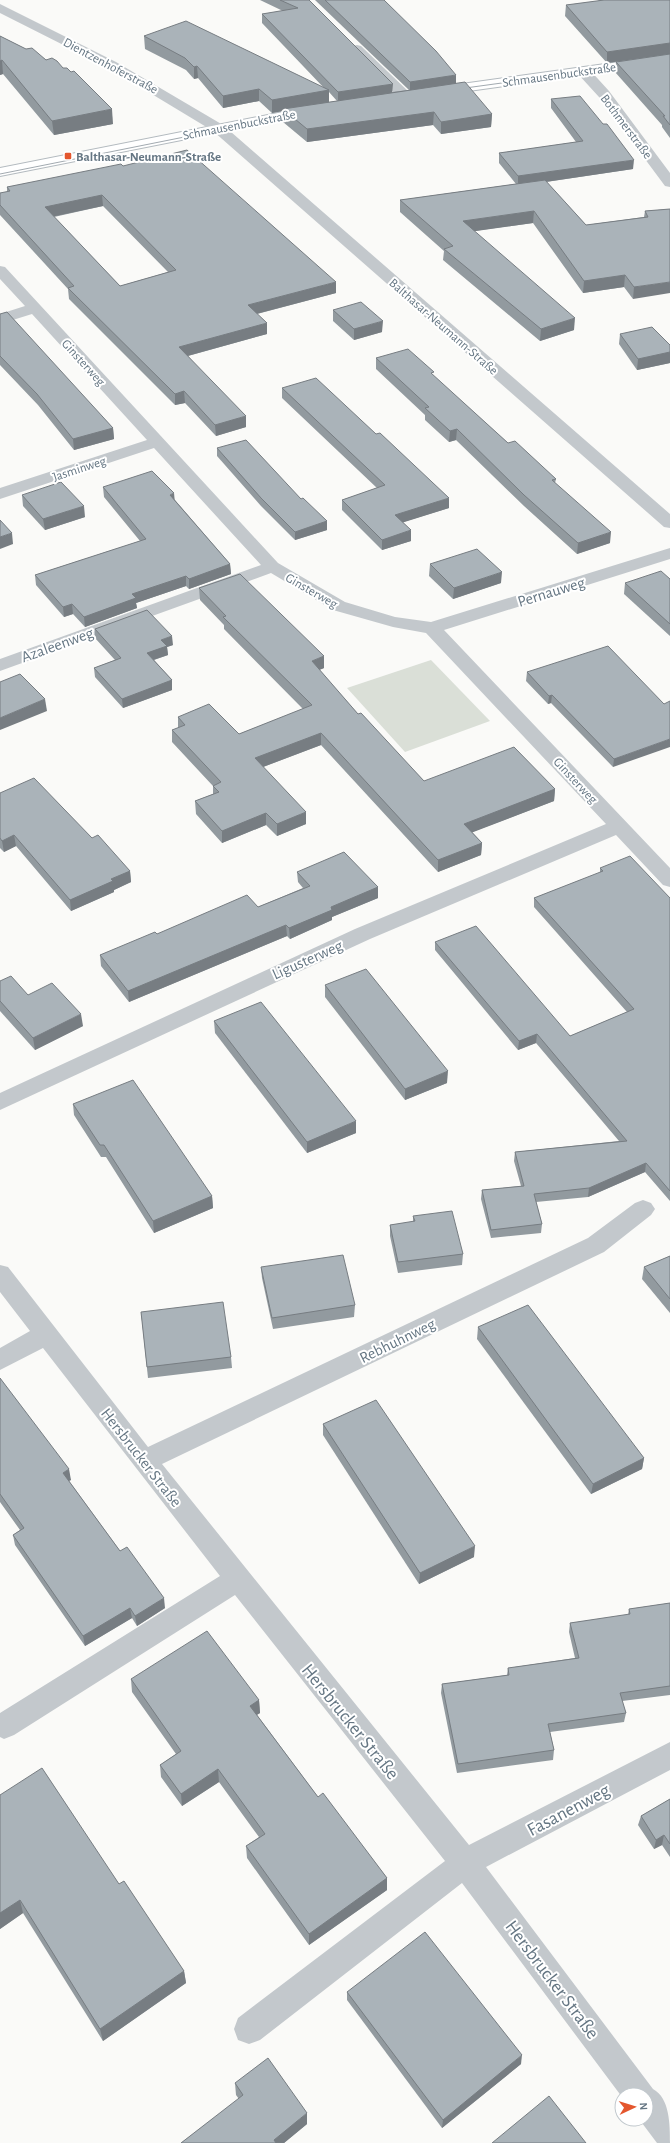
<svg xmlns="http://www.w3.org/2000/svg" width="670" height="2143" font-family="'Alegreya Sans',sans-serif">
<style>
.green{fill:#dadfd7}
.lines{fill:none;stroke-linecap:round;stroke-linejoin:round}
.secondary-casing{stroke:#b3babf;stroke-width:2}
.street{fill:#c3c8cc;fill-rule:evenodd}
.secondary{fill:#fff;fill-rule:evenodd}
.tram{stroke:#a2aab0;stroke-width:1}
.wall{fill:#929a9f;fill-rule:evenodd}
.shaded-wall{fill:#777d82}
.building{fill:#aab3b9;stroke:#777d82;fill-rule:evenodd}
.poi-dot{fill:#e4572e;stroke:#fff;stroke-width:1.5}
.labels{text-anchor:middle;stroke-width:4;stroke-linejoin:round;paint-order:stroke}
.far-street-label{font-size:13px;fill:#657683;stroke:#fff}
.far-poi-label{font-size:13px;font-weight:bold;fill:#657683;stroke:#fff;text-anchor:start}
.street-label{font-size:16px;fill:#657683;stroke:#fff}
.near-street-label{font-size:19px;fill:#657683;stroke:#fff}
</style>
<rect width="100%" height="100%" fill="#fafaf8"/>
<!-- green -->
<path class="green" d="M431,660l59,61 -85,31 -58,-64z"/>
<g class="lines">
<defs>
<g id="secondary">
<path d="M670,55v8l-230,32 -7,-4 7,-4z"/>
<path d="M313,106l7,4 -2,3 -318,63v-8z"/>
</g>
</defs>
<!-- secondary casing -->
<use href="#secondary" class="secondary-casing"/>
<!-- street -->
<g class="street">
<path d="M0,4l116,58 107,63 447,389v14l-6,-1 -451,-396 -106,-64 -107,-54z"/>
<path d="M357,45l4,1 49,47 2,3 -2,3h-10l-47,-47 -2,-3 2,-3z"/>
<path d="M583,67l5,1 21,23 61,82v14l-5,-1 -66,-89 -21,-23 -1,-3z"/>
<path d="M0,266l5,1 273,296 67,39 50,15 36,5 239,-74v11l-226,71 226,238v19l-7,-2 -47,-50 -246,104 -370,171v-17l355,-164 251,-105 -180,-191 -33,-6 -60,-17 -62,-37 -271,98v-12l261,-94 -107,-117 -154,51v-11l147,-48 -115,-126 -32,10v-10l25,-8 -25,-27z"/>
<path d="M643,1200l8,3 4,6 -4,6 -47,37 -442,212 307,381 201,-103v28l-184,97 167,222c17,9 17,36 17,54h-13l-18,-24h7v-24h-24v2l-160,-214 -202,157 -11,4 -11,-4 -4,-11 4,-11 207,-157 -210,-266 -221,140 -10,4 -4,-2v-24l220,-137 -177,-228 -43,22v-22l30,-17 -30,-39v-27l8,2 140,180 440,-209 47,-35z"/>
</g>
<!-- secondary -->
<use href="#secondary" class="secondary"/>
<!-- tram -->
<g class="tram">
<path d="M458,89l168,-23"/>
<path d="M0,174l294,-59"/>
</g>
</g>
<!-- wall -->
<g class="wall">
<path d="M260,0h49l83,92 17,-2 -94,-90h69l72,83 36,31 -1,13 -50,7 -8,-9 -126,17 -24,-20v-11l-11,2 -13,-12 -36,7 -25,-30 -4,1 -8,-9 -41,-21 -1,-13 181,53 -63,-66v-9l21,-3zM329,92l8,9 -8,1z"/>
<path d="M598,0h72v138l-8,-11v-2l-47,-53 1,-10 26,-4 -35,5 -42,-47 1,-11 33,-4z"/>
<path d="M0,36l63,32 50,56 -59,11 -51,-61 -3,1z"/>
<path d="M551,99l82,70 -87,13 40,43 58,-8 1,-6 25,-2 -37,90 -9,-12 -41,6 -50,-70 -59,8 100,99 -34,11 -97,-81 1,-9 -44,-39v-12l116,-16 -17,-21v-10l77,-11 -25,-34z"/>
<path d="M123,166l213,127 -79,21 10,20 -79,22 58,71 -30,9 -31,-33 -10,2 -106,-106 -1,-10 -68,-74v-22l7,-1v-5zM103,206l65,66 -48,14 -66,-69z"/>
<path d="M333,310l49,22 -28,8 -21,-19z"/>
<path d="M0,314l113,114 1,11 -40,11 -36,-45 -38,-40z"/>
<path d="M620,334l50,18v11l-33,7 -18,-26z"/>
<path d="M376,358l57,18 75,67 48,36 -1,4 55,60 -33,11 -53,-48 -68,-66 -7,2 -24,-22v-5l-49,-46z"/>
<path d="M282,388l167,120 -46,14 8,19 -29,9 -40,-40v-10l35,-12 -95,-90z"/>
<path d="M217,448l84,51 26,22v9l-32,10 -34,-34 -44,-50z"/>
<path d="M103,487l72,13 55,64 1,10 -42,15 -3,-3 -50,17 1,5 -52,19 -12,-13 -9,3 -28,-32 -1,-10 105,-34 -36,-44z"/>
<path d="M22,495l63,22 -40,13 -22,-24z"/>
<path d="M430,564l71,19 -48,16 -24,-23z"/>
<path d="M670,579v57l-46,-42 1,-11z"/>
<path d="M199,588l125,80 -5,2 39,44 66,67 131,8 -1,12 -82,31 10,11 -1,12 -43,17 -117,-127 -58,22 43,57 -29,12 -11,-11 -44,18 -26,-29 -1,-13 18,-7v-8l-41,-44v-12l6,-2v-11l61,17 64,-25 -79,-80v-4l-24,-25z"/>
<path d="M95,629l78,16 -6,2 1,8 -14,5 18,20v10l-49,18 -28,-31 -1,-9 21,-8 -20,-22z"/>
<path d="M527,672l137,32 -51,63 -62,-64 -3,1 -22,-23z"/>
<path d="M0,793l92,45 38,33 1,11 -17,8v2l-43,19 -55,-65 -12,6 -4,-4z"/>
<path d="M600,868l70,30v303l-25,-29 -57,25 -52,5 6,22 -1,9 -50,5 -10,-39 1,-9 39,-4 -7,-25 1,-9 104,-11 -83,-98 -18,7 -83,-100v-8l135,94 57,-24 -93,-105v-9l66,-25z"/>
<path d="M297,872l81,15v11l-46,19v3l-42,19 -3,-3 -158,66 -28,-36 -1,-11 57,-21 101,-27 45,-19 -5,-6z"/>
<path d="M0,981l28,14 55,31 -48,24 -35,-39z"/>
<path d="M325,985l122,98 -42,17 -80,-103z"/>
<path d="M214,1021l142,112 -49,20 -92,-120z"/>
<path d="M73,1104l139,92 1,12 -59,25 -48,-76h-5l-27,-42z"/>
<path d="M413,1216l50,38 -1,11 -64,8 -8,-37v-11l23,-3z"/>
<path d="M670,1256v57l-28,-34 2,-12z"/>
<path d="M261,1267l94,38 -1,12 -81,12 -11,-51z"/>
<path d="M141,1312l90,45 1,11 -84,10z"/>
<path d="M478,1327l166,131 -2,11 -51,25 -114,-155z"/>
<path d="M0,1378l71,102 -2,1 51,70 45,57 -28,18 -5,-8 -47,28 -70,-101 -2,-10 7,-5 -20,-28z"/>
<path d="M323,1424l151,133 -55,27 -96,-149z"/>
<path d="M670,1603v92l-48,6 4,12 -2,9 -74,10 4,18 -1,10 -96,13 -16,-80 1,-9 65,-9 1,-7 67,-10 -6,-26 1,-9 58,-8 1,-6z"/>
<path d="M131,1679l128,21 1,13 -3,2 61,82 69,81v12l-78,55 -62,-87 -1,-12 13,-9 -40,-55 -37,24 -21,-29 -1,-12 16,-11 -44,-62z"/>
<path d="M0,1795l119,89 65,87 2,12 -83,58 -80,-128 -23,16z"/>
<path d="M670,1799v58l-8,-12 -8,4 -16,-24 3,-9z"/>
<path d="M347,1992l174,72 -79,64 -95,-128z"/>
<path d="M235,2083l72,41 -23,19h-103l58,-44 -3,-4z"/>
</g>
<!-- shaded-wall -->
<g class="shaded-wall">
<path d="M670,43v11l-63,9v-11z"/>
<path d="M2,60l1,14 -3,1v-14z"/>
<path d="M197,66l1,12 -4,1v-12z"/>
<path d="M456,75v9l-46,7v-9z"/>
<path d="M393,84l-1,10 -54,7v-9z"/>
<path d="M259,89v12l-36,7v-12z"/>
<path d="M329,90v13l-46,6v2l-11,2v-13z"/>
<path d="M112,109l1,15 -59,11 -2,-14z"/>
<path d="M434,112l-1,13 -126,17v-13z"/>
<path d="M492,114l-1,13 -50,7v-12z"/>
<path d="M634,160l-1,9 -115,17v-10z"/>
<path d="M102,195l1,11 -57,12 -1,-11z"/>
<path d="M534,211l-1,12 -71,10 1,-12z"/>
<path d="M625,275l-1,12 -41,6 1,-12z"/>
<path d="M336,282v11l-88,23v-11z"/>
<path d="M670,282v11l-37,6 1,-12z"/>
<path d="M575,318l-1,12 -34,11 1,-12z"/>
<path d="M383,321l-1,11 -28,8v-11z"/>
<path d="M267,323v11l-87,24 -1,-11z"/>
<path d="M670,352v11l-33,7 1,-11z"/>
<path d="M184,391l1,12 -10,2v-11z"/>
<path d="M246,416v11l-30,9 -1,-11z"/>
<path d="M113,428l1,11 -40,11 -1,-11z"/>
<path d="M457,429l-1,11 -7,2 1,-11z"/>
<path d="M174,493l1,10 -5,-8z"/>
<path d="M449,498v10l-54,17v-10z"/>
<path d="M84,506l1,11 -40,13 -2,-11z"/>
<path d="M327,521v9l-32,10v-8z"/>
<path d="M411,530v11l-29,9v-10z"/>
<path d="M611,532l-1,11 -33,11 1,-11z"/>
<path d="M12,533l1,11 -13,5v-12z"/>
<path d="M230,564l1,10 -42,15v-10z"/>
<path d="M502,572l-1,11 -48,16 1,-11z"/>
<path d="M186,576v10l-50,17 1,5 -52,19 -1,-10 48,-23z"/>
<path d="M72,604l1,10 -9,3 -1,-10z"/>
<path d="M172,636l1,9 -6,2 1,8 -21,7v-9l14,-13z"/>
<path d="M324,656v12l-12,5v-12z"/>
<path d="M172,680v10l-49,18 -1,-9z"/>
<path d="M552,695l-1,8 -3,1 1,-8z"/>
<path d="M45,699l2,12 -47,19v-12z"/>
<path d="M321,733v12l-66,25v-12z"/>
<path d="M670,739v8l-57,20 1,-8z"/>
<path d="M555,789l-1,12 -91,35 1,-12z"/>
<path d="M306,812v12l-29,12v-12z"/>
<path d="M266,813v12l-44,18v-12z"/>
<path d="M14,835l2,11 -12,6 -2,-11z"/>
<path d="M482,843l-1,12 -43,17v-12z"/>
<path d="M130,871l1,11 -17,8v2l-43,19 -1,-11 41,-21z"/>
<path d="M378,887v11l-46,19v3l-42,19 -1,-11 42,-21z"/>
<path d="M286,925l1,11 -158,66 -1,-11z"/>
<path d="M81,1014l2,12 -48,24 -2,-12z"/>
<path d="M537,1034l-1,9 -18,7 1,-9z"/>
<path d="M448,1071l-1,12 -42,17v-11z"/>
<path d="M356,1121v12l-49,20v-11z"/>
<path d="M646,1163l-1,9 -57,25 1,-9z"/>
<path d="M212,1196l1,12 -59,25 -1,-12z"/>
<path d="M644,1458l-2,11 -51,25 2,-10z"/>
<path d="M69,1469l2,11 -7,3 -1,-10z"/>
<path d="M475,1546l-1,11 -55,27 1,-11z"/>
<path d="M164,1598l1,10 -28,18 -2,-10z"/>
<path d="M130,1608l2,10 -47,28 -2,-10z"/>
<path d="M259,1700l1,13 -9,5 -1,-12z"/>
<path d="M218,1769l1,13 -37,24 -1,-12z"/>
<path d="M664,1835l-2,10 -8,4 2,-9z"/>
<path d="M387,1878v12l-78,55v-11z"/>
<path d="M20,1900l3,13 -23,16v-16z"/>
<path d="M184,1971l2,12 -83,58 -3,-12z"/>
<path d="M522,2055l-1,9 -79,64 1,-8z"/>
<path d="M307,2113v11l-23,19h-10v-3z"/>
</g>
<!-- building -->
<g class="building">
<path d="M280,0h29l84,84 -55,8 -76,-78 36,-6z"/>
<path d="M325,0h59l52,51 20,24 -46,7z"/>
<path d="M604,0h66v43l-63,9 -41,-47z"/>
<path d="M186,21l143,69 -57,10 -13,-11 -36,7 -26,-30 -3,1 -9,-9 -41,-22z"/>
<path d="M0,36l26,13 6,-1 14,12 6,-2 5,3 6,7h4l4,4 3,-1 38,38 -60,12 -50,-61 -2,1z"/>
<path d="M670,54v71l-7,-9h2l-49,-54z"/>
<path d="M465,82l27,32 -51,8 -7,-10 -127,17 -24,-20z"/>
<path d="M580,96l23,28h4l27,36 -116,16 -19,-23 84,-12 -32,-42z"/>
<path d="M187,150l149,132 -88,23 19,18 -88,24 67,69 -31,9 -31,-34 -9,3 -107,-106 6,-2 -74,-81v-12l10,-2 -3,-4 114,-23 2,2zM102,195l74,75 -56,16 -75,-79z"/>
<path d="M545,180l41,45 62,-8 -3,-6 25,-2v73l-36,5 -9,-12 -41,6 -50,-70 -71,10 112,97 -34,11 -97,-80 9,-3 -53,-46z"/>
<path d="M361,302l22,19 -29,8 -21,-19z"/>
<path d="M7,312l106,116 -40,11 -36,-45 -37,-38v-42z"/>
<path d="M652,327l18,18v7l-32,7 -18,-25z"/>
<path d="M408,349l26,23 -3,1 77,70 7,-2 41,38 -4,1 59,52 -33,11 -54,-48 -67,-66 -7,2 -25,-23 4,-1 -53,-49z"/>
<path d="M316,378l60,56 4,-1 69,65 -54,17 16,15 -29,10 -40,-40 43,-15 -103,-97z"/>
<path d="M246,440l55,59 2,-1 24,23 -32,11 -34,-34 -44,-50z"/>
<path d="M152,471l22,22 -4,2 60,69 -41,15 -3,-3 -54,18 4,4 -52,19 -12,-13 -9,3 -28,-32 111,-36 -43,-52z"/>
<path d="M61,482l23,24 -41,13 -21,-24z"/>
<path d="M0,520l12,13 -12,4z"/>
<path d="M477,549l25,23 -48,16 -24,-24z"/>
<path d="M661,571l9,8v45l-45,-41z"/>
<path d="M240,574l84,82 -12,5 46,53 3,-1 63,68 90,-34 41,42 -91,35 18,19 -44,17 -117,-127 -66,25 51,54 -29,12 -11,-11 -44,18 -27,-30 24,-9 -6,-6 8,-4 -49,-52 13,-5 -7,-8 31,-13 30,30 73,-29 -89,-88 3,-1 -27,-28z"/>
<path d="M147,610l25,26 -11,4 6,6 -20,7 25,27 -50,19 -28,-31 27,-10 -26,-29z"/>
<path d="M608,646l56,58 6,-3v38l-56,20 -62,-64 -3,1 -22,-24z"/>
<path d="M20,674l25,25 -45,19v-36z"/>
<path d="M34,778l58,60 6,-3 32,36 -19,8 2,2 -43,19 -56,-65 -12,6 -2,-3v-45z"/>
<path d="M344,852l34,35 -47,20 1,3 -43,18 -3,-3 -158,66 -28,-36 55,-23 2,2 90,-39 11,12 52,-21 -13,-14z"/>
<path d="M630,856l40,42v293l-24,-28 -57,25 -55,6 8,30 -51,6 -9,-40 42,-4 -9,-34 112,-11 -90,-107 -18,7 -84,-99 41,-16 94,110 64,-27 -100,-111 69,-27 -3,-3z"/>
<path d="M366,969l82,102 -43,18 -80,-104z"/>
<path d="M11,976l17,19 24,-12 29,31 -48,24 -33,-37v-20z"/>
<path d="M261,1002l95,119 -49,21 -93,-121z"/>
<path d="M133,1080l79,116 -59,25 -49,-76h-4l-27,-41z"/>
<path d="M452,1211l11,43 -65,8 -8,-37 25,-4 -2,-5z"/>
<path d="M343,1255l12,50 -83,13 -11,-51z"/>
<path d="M670,1256v43l-26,-32z"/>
<path d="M223,1302l8,55 -84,10 -6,-55z"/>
<path d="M528,1305l116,153 -51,26 -115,-157z"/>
<path d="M0,1378l69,91 -6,4 57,78 7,-4 37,51 -29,18 -5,-8 -47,28 -70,-101 11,-7 -24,-34z"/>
<path d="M376,1400l99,146 -55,27 -97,-149z"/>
<path d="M670,1603v83l-50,7 6,20 -78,11 6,26 -96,14 -16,-80 67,-9 -1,-7 71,-10 -9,-35 60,-9 -1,-5z"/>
<path d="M207,1631l52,69 -9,6 68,91 5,-4 64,85 -78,56 -63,-88 19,-12 -47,-65 -37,25 -21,-29 21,-14 -50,-72z"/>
<path d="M42,1768l77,116 5,-3 60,90 -84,58 -80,-129 -20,13v-118z"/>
<path d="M670,1799v45l-6,-9 -8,5 -15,-24z"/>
<path d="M425,1932l97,123 -79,65 -96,-128z"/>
<path d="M268,2058l39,55 -33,27 2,3h-95l62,-48 -8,-12z"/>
<path d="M549,2096l37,47h-94z"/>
</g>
<!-- markers -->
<rect class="poi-dot" x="64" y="152" width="8" height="8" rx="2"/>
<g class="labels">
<!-- far-street labels -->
<g class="far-street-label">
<text transform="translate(111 65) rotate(28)" y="5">Dientzenhoferstraße</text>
<text transform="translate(559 74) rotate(-8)" y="5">Schmausenbuckstraße</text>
<text transform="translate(239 124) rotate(-11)" y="5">Schmausenbuckstraße</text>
<text transform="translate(627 126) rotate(53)" y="5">Bothmerstraße</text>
<text transform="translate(444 326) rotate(41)" y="5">Balthasar-Neumann-Straße</text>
<text transform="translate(84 362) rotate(48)" y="5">Ginsterweg</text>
<text transform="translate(79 468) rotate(-18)" y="5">Jasminweg</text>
<text transform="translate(312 590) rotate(30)" y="5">Ginsterweg</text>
<text transform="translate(576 780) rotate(47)" y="5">Ginsterweg</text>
</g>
<!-- far-poi labels -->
<g class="far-poi-label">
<text x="76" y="161">Balthasar-Neumann-Straße</text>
</g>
<!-- street labels -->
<g class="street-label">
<text transform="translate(551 591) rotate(-17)" y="6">Pernauweg</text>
<text transform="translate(57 644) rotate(-20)" y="6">Azaleenweg</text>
<text transform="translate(307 959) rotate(-24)" y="6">Ligusterweg</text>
<text transform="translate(397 1340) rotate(-26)" y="6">Rebhuhnweg</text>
<text transform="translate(142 1457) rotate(52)" y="6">Hersbrucker Straße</text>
</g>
<!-- near-street labels -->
<g class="near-street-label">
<text transform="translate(351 1721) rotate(51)" y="7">Hersbrucker Straße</text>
<text transform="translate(568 1809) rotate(-28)" y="7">Fasanenweg</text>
<text transform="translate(553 1979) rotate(53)" y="7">Hersbrucker Straße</text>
</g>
</g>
<!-- north arrow -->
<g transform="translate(634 2107) rotate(86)"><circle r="19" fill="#ffffff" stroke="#c1c8cd"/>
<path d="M0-3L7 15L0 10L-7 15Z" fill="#e4572e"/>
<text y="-6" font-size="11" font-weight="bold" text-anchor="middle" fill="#657683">N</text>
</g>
</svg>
